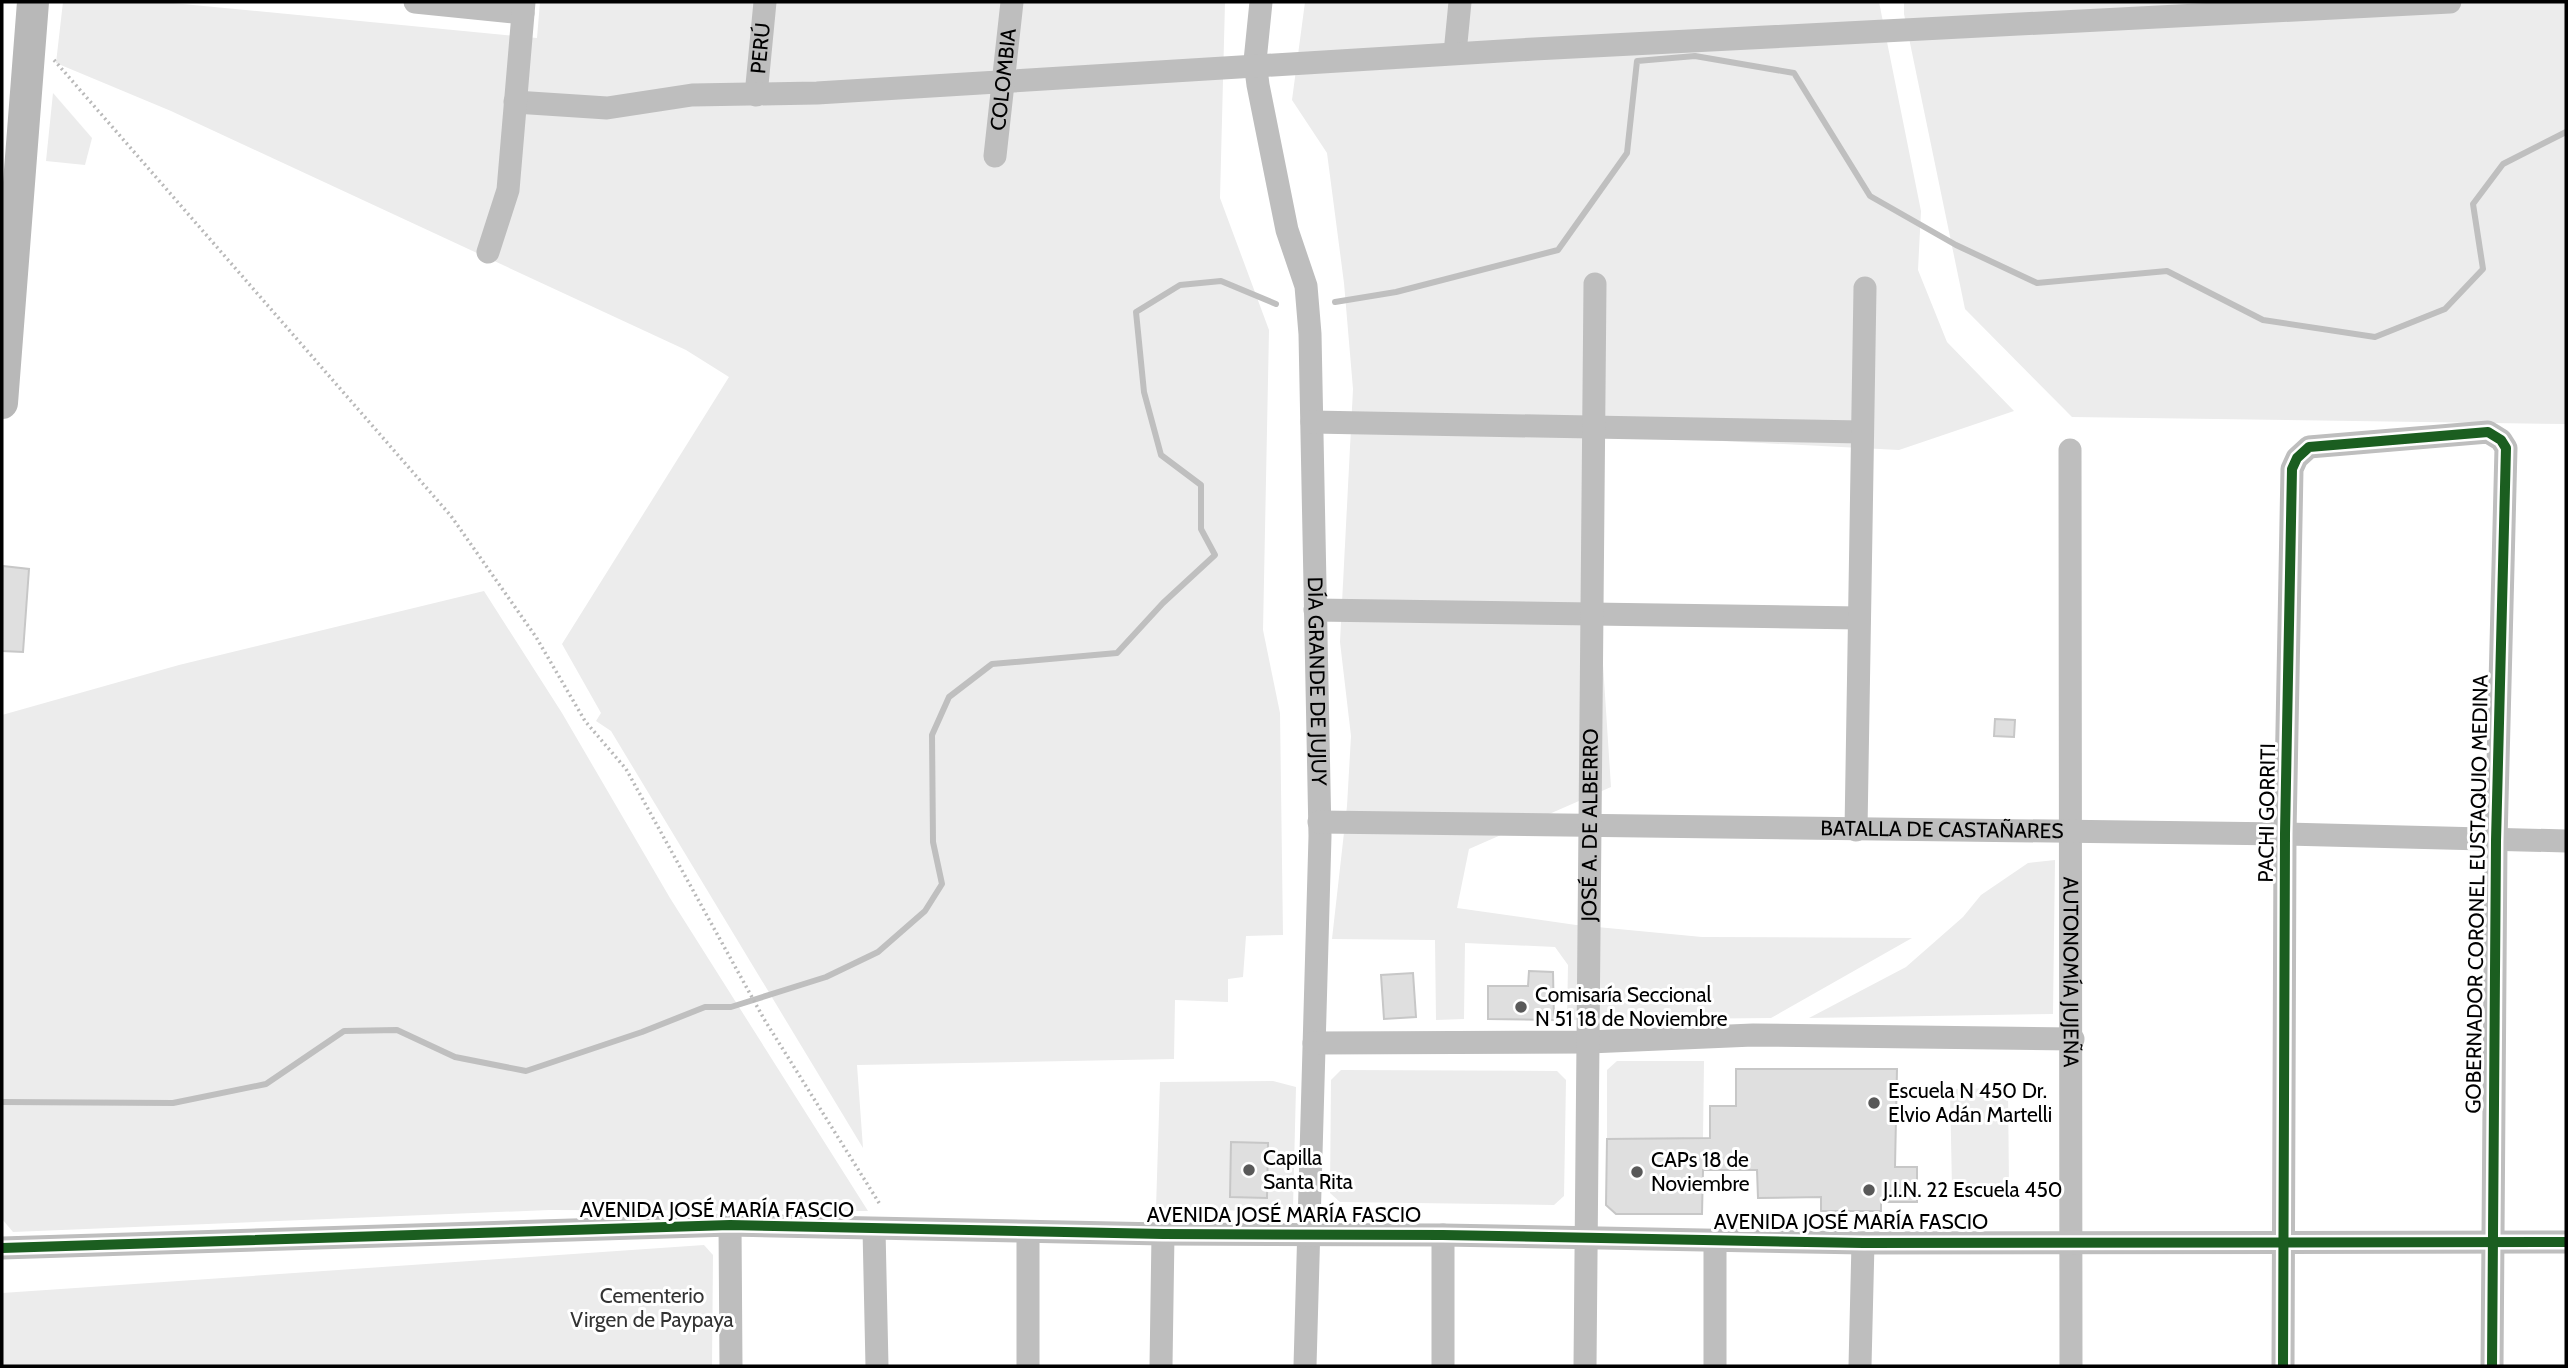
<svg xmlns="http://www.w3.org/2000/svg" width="2568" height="1368" font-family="Cabin,sans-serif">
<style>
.green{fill:#ececec}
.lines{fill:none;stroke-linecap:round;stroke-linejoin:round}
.stream{stroke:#bfbfbf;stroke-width:6}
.building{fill:#dfdfdf;stroke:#c7c7c7;stroke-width:2}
.path{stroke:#b9b9b9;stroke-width:3.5;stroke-dasharray:2 3.5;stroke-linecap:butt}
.street{stroke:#bebebe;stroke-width:23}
.secondary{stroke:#b8b8b8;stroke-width:32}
.cycleway-casing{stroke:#fff;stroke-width:15}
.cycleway{stroke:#1b5e20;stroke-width:10}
.poi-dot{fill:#595959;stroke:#fff;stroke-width:2.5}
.labels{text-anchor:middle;stroke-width:6;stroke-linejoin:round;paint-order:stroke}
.street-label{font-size:21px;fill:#000;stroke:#fff}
.poi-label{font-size:21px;fill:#000;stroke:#fff;text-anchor:start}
.park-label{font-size:21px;fill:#333;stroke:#fff}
</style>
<rect width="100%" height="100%" fill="#fff"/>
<!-- green -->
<g class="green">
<path d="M63,2h99l375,36 3,-36h685l-5,196 49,132 -6,300 17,83 3,222 -37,1 -3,41 -15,2v23l-53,-2 -1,59 -317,6 6,83 -252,-417 -15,-10 5,-8 -39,-69 167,-267 -43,-27 -515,-239 -115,-48z"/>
<path d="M1305,2h574l42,209 -3,59 29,72 67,69 -115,39 -311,-16 23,353 -142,62 -12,59 119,17 126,12 210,1 -141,80 -204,2 1,-55 -13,-18 -90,-4 -1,76 -28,1 -1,-80 -103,-1 15,-133 4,-70 -11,-94 13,-253 -9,-106 -17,-130 -35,-53z"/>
<path d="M1904,2h662v422l-494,-7 -107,-108 -61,-295z"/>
<path d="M53,93l39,45 -7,27 -39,-4z"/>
<path d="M484,591l78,122 108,185 198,313 -319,-1 -536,22 -11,-13v-504l177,-50z"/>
<path d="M2055,860l-2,154 -244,4 97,-51 57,-50 18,-22 47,-32z"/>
<path d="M1617,1061h87l-1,77 -96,1v-69z"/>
<path d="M1341,1070l216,1 9,9 -2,116 -10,9 -214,-3 -10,-9 1,-113z"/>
<path d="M1273,1081l23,6 -3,121 -21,4 -116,-4 4,-126z"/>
<path d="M2008,1088l1,99 -57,1 -2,-99z"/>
<path d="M704,1245l9,10 -1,111h-710v-73z"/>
</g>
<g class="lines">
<!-- stream -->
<g class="stream">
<path d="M1335,302l61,-10 162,-42 69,-97 10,-92 58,-5 99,17 76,123 86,49 81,38 130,-12 96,49 112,17 70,-28 38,-40 -10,-65 30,-40 63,-32"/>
<path d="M2,1102l171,1 93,-19 78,-53 53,-1 58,27 71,14 116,-39 63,-25h26l95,-30 52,-25 47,-41 17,-27 -9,-42 -1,-107 17,-38 43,-33 125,-11 46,-50 52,-48 -14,-26v-44l-40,-30 -17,-63 -8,-80 44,-27 41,-4 55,23"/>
</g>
</g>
<!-- building -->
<g class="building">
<path d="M3,566l26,3 -6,83 -21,-1z"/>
<path d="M1995,719l20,1 -1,17 -20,-1z"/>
<path d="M1529,971l24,1 1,48 -66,-1v-33h40z"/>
<path d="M1413,973l3,44 -32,2 -3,-44z"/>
<path d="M1736,1069h161l-2,98h22v35h-36v9h-60v-14l-63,1 -1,-28h-54l-1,44h-86l-10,-9 1,-66 103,-1v-32h26z"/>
<path d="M1231,1142l37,1 -1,55 -37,-1z"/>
</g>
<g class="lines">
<!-- path -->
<path class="path" d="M54,60l397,456 85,121 49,84 41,48 138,250 117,187"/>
<!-- street -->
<g class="street">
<path d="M415,2l108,11"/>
<path id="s1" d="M1261,2l-6,59 3,24 29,145 19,56 4,48 10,502 -15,530"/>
<path d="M1455,53l5,-51"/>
<path id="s2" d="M756,95l9,-93"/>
<path d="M515,102l92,6 85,-13 125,-2 717,-44 916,-47"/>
<path id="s3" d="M995,156l17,-154"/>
<path d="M488,252l20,-62 16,-188"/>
<path d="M1312,422l550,10"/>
<path id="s4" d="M2070,450l1,916"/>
<path d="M1315,610l544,8"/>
<path id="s5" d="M1319,822l966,12 281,7"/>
<path d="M1856,830l9,-542"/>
<path d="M1314,1043l275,-1 164,-7 320,4"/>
<path d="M730,1225l1,141"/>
<path d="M874,1229l3,137"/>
<path d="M1028,1232v134"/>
<path d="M2,1248l728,-23 433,9 280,1 420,8 703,-1"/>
<path d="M1161,1366l2,-132"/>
<path d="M1443,1366v-131"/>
<path id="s6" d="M1585,1366l10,-1082"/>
<path d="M1715,1366v-125"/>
<path d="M1860,1366l3,-123"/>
<path d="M2283,1366l2,-532 7,-365 5,-11 12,-11 179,-15 13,8 5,8 -10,393 -4,525"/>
</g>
<!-- secondary -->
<path class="secondary" d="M2,403l31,-401"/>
<defs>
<g id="cycleway">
<path d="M2,1248l728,-23 433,9 280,1 420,8 703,-1"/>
<path d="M2283,1366l2,-532 7,-365 5,-11 12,-11 179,-15 13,8 5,8 -10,393 -4,525"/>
</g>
</defs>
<!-- cycleway casing -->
<use href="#cycleway" class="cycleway-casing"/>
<!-- cycleway -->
<use href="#cycleway" class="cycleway"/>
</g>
<!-- markers -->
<g class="poi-dot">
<circle cx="1521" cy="1007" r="7"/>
<circle cx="1874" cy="1103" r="7"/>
<circle cx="1249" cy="1170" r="7"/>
<circle cx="1637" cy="1172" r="7"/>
<circle cx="1869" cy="1190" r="7"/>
</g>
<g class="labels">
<!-- street labels -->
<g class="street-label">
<text dy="7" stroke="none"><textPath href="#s2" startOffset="47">PERÚ</textPath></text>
<text dy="7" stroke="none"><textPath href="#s3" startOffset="77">COLOMBIA</textPath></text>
<text dy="7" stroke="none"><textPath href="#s1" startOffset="686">DÍA GRANDE DE JUJUY</textPath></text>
<text transform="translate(2267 813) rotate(-89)" y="7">PACHI GORRITI</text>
<text dy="7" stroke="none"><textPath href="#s6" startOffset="541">JOSÉ A. DE ALBERRO</textPath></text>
<text dy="7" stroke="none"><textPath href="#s5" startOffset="623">BATALLA DE CASTAÑARES</textPath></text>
<text transform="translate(2477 894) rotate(-89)" y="7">GOBERNADOR CORONEL EUSTAQUIO MEDINA</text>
<text dy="7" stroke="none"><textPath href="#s4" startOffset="522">AUTONOMÍA JUJEÑA</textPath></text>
<text x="717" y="1217">AVENIDA JOSÉ MARÍA FASCIO</text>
<text x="1284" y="1222">AVENIDA JOSÉ MARÍA FASCIO</text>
<text x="1851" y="1229">AVENIDA JOSÉ MARÍA FASCIO</text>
</g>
<!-- poi labels -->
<g class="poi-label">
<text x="1535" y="1002">Comisaría Seccional<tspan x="1535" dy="24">N 51 18 de Noviembre</tspan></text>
<text x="1888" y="1098">Escuela N 450 Dr.<tspan x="1888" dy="24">Elvio Adán Martelli</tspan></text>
<text x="1263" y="1165">Capilla<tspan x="1263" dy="24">Santa Rita</tspan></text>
<text x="1651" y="1167">CAPs 18 de<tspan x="1651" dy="24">Noviembre</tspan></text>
<text x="1883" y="1197">J.I.N. 22 Escuela 450</text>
</g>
<!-- park labels -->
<g class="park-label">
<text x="652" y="1303">Cementerio<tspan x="652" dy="24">Virgen de Paypaya</tspan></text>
</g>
</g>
<!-- border -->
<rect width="2568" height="1368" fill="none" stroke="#000000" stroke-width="7"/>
</svg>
